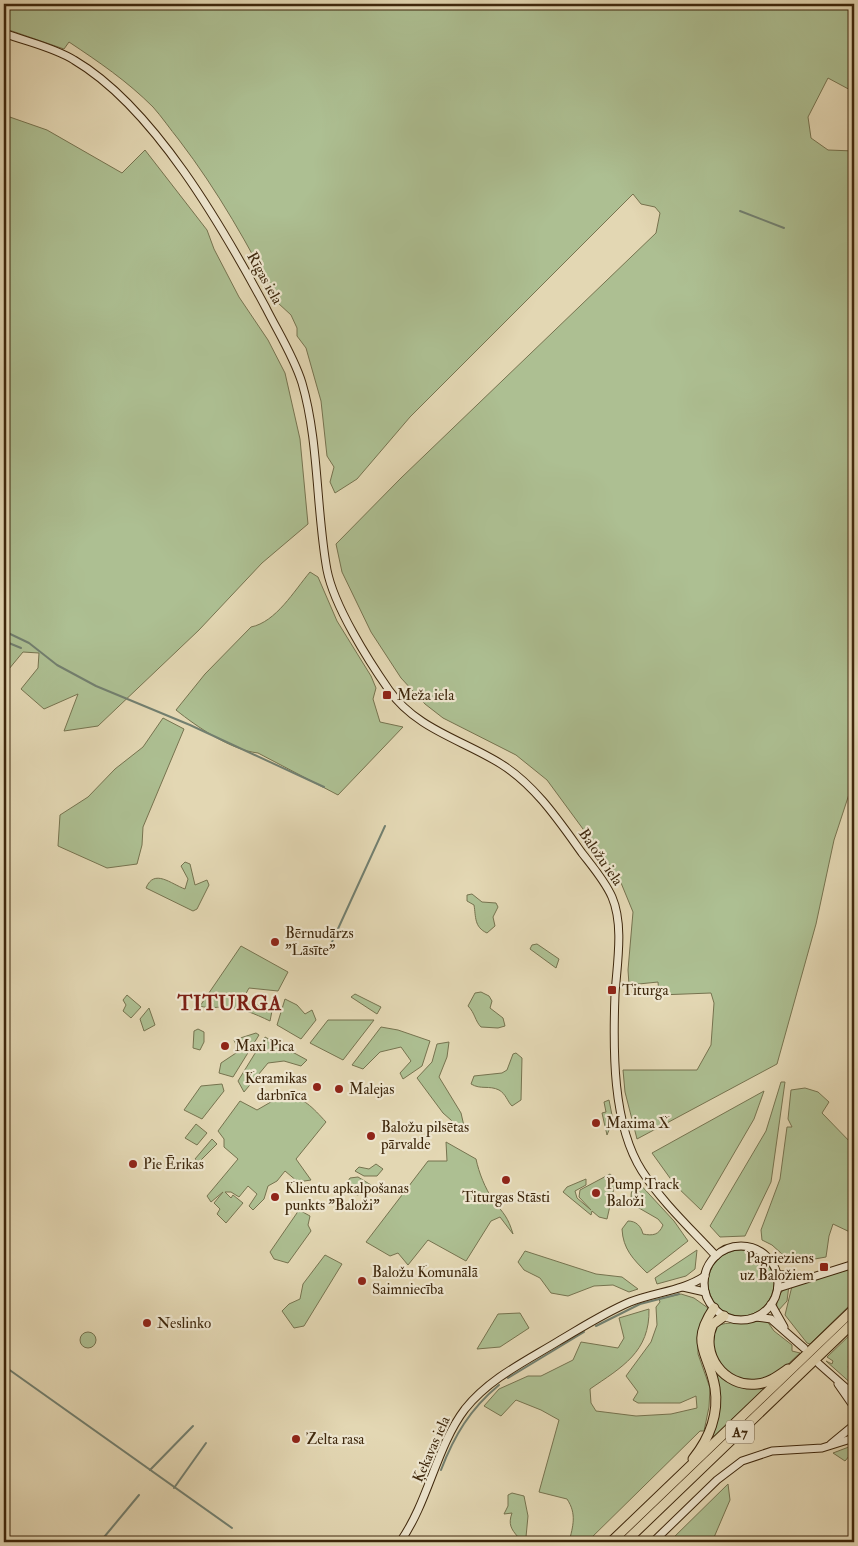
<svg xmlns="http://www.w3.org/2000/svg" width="858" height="1546" font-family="'IM FELL Double Pica',serif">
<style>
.green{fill:#adbf92;stroke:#76734f}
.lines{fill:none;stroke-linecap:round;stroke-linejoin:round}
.stream{stroke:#727f6f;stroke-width:2}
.secondary-casing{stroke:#3e270c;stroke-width:9}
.highway-casing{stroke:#3e270c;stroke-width:11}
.secondary{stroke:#ede5ce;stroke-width:7}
.highway{stroke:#e3d7b3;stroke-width:9}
.poi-dot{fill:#8f2418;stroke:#ede5ce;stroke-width:2}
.labels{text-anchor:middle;stroke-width:4.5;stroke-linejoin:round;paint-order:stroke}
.shield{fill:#ede5ce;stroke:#726046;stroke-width:1}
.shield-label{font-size:14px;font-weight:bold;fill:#3e270c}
.street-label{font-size:15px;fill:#3e270c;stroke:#ede5ce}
.poi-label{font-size:15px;fill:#3e270c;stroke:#ede5ce;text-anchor:start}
.district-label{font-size:20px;font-weight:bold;letter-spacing:1px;fill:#7a1f14;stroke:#ede5ce}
</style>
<rect width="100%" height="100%" fill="#e3d7b3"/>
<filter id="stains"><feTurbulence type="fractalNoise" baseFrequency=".004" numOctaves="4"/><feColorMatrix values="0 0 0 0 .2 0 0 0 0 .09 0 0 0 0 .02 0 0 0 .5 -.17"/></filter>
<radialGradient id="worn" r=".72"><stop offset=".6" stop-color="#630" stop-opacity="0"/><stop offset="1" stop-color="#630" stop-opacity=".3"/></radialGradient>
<!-- green -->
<g class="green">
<path d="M4,4h850v88l-26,-14 -20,39 3,21 17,12 26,1v628l-20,61 -18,84 -39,140 -140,75 -12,-47 -2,-22h74l14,-25 3,-42 -3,-10 -52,2 -1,-13 -29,3 -1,-15 5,-58 -14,-34 -72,-98 -31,-25 -73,-37 -18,-14 -24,-26 -30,-46 -29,-60 -6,-28 65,-66 255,-245 4,-20 -5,-6 -14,-3 -8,-10 -223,223 -53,62 -22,14 -5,-11 4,-15 -7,-11 -6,-55 -15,-53 -9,-12v-8l-6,-13 -13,-12c-29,-57 -60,-112 -99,-163 -9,-11 -17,-23 -26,-33 -26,-26 -54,-45 -84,-65l-5,7 -55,-19 -1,-7 -4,-1z"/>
<path d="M4,115l43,15 75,43 23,-23 62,80 7,19 25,48 29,43 17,33 15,66 8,85 -46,39 -63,67 -101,96 -34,5 14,-37 -34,15 -23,-20 17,-21 1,-15 -16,-1 -19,23z"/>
<path d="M310,572l8,5 19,44 34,55 5,12 -3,11 7,23 23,5 -65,68 -80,-42c-27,-3 -61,-26 -82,-43l29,-36 46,-47c25,-5 43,-36 59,-55z"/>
<path d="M163,718l21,11 -41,98 -1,18 -5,19 -30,4 -49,-22 2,-31 28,-18 27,-28 28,-22z"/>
<path d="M185,862l5,2 5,21 12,-5 2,5 -12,24 -4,2 -47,-23c8,-20 25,-4 39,1l3,-10 -7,-13z"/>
<path d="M472,894l10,8 14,1 2,4 -5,10 2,9 -8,7c-13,-6 -11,-16 -13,-28l-7,-4v-6z"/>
<path d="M537,944l22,15 -3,9 -26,-19 2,-4z"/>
<path d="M241,946l47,26 -10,19 -29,-3 -6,11 29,12 -2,10c-15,-7 -30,-14 -46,-14 -10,0 -14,2 -24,-1z"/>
<path d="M481,992l8,4 3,5 -2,7 13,10 2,8 -7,2 -17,-1c-6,-6 -6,-14 -13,-21l7,-13z"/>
<path d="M355,994l26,13 -4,7 -26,-17z"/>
<path d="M127,995l14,12 -10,11 -8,-7 3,-6 -3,-5z"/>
<path d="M285,999l12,6 8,9 7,-4 4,10 -15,19 -24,-14z"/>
<path d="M149,1008l6,17 -11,6 -4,-12z"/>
<path d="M328,1020h46l-31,40 -33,-17z"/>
<path d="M381,1027l17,3 32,11 -8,25 -19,13 -3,-6 11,-12 -10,-14 -21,5 -17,17 -11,-4z"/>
<path d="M198,1029l6,3v10l-4,8 -7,-2 1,-17z"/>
<path d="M256,1033l3,2 -26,42 -14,-4 2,-10 18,-12 -5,-11z"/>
<path d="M265,1037l42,23 -6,6 -17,-5 -16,2 -24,29 -6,-11z"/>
<path d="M449,1042l-2,15 -8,20 22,36 3,13 -4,2 -17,-15 -26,-35 15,-16 5,-18z"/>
<path d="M516,1053l6,5 -1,42 -9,6c-5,-5 -6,-12 -13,-16 -10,-5 -18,0 -28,-6l3,-8 28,-3 5,-3 6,-16z"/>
<path d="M781,1082h4l-14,100 -26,54 -25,1 -10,-11 56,-95z"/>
<path d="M222,1084l2,7 -22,28 -18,-9 17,-24z"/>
<path d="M805,1088l13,4 11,10 -7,11 32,33v86l-2,1 -19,-9 -4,12 -3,21 -34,6 -20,-18 -10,-5 -1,-10 19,-51 7,-52h5l-4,-8 3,-29z"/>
<path d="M764,1091l-10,28 -53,91 -26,-25 -23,-32z"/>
<path d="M283,1095c20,1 30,13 43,27l-30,37 15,21 -13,2 -13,-11 -8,10 -9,5 -4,13 -11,11 -4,-4 8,-12 -9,-8 -9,11 -8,-5h-6l6,6 2,-3 10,8 -17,20 -9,-9 3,-5 -6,-6 9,-11 -12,10 -4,-6 31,-37 -14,-12v-8l-6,-8 22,-30 17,9z"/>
<path d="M609,1100l4,20 -6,15 -5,-22 4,-1 -2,-10z"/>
<path d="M196,1124l11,9 -10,12 -12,-7z"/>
<path d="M212,1139l5,5 -18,18 -4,-3z"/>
<path d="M446,1142l30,17c3,14 9,29 17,41 11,14 15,17 20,34l-13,-17 -9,4 -25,40 -38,-21 -20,25 -10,-12 -8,3 -24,-14 62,-81h19z"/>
<path d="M376,1164l7,5 -6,7h-13l-9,-5 4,-4 10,2z"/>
<path d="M610,1174l6,5 -9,40 -8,-2 -7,-6 -1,4 -28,-23 4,-5 19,-8v6l-11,6 2,7 14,12 -12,-13 1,-7z"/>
<path d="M358,1177l13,8 -6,8 -8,2 -12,-10 5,-7z"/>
<path d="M637,1181l37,40 14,20 -41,32c-14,-14 -24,-24 -25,-44l6,-8c8,0 13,5 15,13 10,2 16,1 20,-9l-5,-6 -26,-15c-2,-9 -1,-15 5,-23z"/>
<path d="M299,1210l11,6 -2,9 3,6 -23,32 -14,-4 -4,-7z"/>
<path d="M697,1250l-2,19 -9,7 -29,8 -2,-6z"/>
<circle cx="741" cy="1283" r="33"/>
<path d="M525,1251l71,23 26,3 16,12 -9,3 -16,-7 -19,1 -26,10 -17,-3 -11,-15 -16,-8 -6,-8z"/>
<path d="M325,1255l17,9 -38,62 -10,2 -12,-17 7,-7 11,-5 3,-15z"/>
<path d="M854,1268v33l-44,43 -3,-1 -22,-28 7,-29z"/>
<path d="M789,1285l-2,16 -10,11c-2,-11 3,-21 12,-27z"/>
<path d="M681,1294l13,4 14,10 -10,25v21l12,34 -1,19 -5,24h-4l-113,111h-18c4,-16 8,-28 -2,-43l-28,-7 20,-72 -18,-10 -25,-10 -15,16 -17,-10 15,-17 29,-13h13l32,-16 8,-18 37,6 6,-10 -5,-20 30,-9c1,43 -27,58 -59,80l1,14 5,8 40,5 35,-2 26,-6 -1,-12 -16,7h-42l-5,-3 5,-8 -12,-16 25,-34 6,-17 -1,-18 4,-5 -1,-3z"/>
<path d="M520,1313l9,15 -29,19 -23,2 21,-35z"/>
<path d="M759,1321h8l7,10 18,14v6l8,2c-9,8 -19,19 -30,24 -10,4 -25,5 -35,0 -14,-6 -33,-39 -17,-51 6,-5 30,-2 41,-5z"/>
<path d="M854,1331v27l-6,9 6,7v12l-28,-25 6,3 1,-3 -6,-4z"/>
<circle cx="88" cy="1340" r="8"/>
<path d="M715,1373c16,13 31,18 51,14l-54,53 7,-27z"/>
<path d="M854,1445v12l-4,-2 -5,6 -12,-8z"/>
<path d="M728,1484l2,16 -18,42h-43z"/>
<path d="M512,1493l12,3 4,20 -2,21h-8c-7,-8 -10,-13 -6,-24l-8,1 4,-8v-11z"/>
</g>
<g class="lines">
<!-- stream -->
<g class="stream">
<path d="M738,4h1"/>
<path d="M740,211l44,17"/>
<path d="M4,631l25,12 28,22 39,21 94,39 134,62"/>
<path d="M4,641l17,7"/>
<path d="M326,955l59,-129"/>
<path d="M596,1326l44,-22 39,-10"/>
<path d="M4,1366l228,162"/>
<path d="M508,1378l76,-46"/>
<path d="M150,1470l43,-44"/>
<path d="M441,1470c13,-34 29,-61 58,-85"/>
<path d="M174,1488l32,-45"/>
<path d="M100,1542l39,-47"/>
</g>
<defs>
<g id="secondary">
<path d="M4,33c23,9 49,14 70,27 80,47 149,168 192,248 12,24 28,49 36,75 17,58 14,127 25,187 7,36 41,90 62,120 27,39 74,50 112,74 34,21 58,57 81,89 10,13 23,28 30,44 12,28 5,67 3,97 -2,54 -3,130 27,177 20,31 49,58 74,85"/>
<circle cx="741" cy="1283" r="37"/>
<path d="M776,1274l22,3"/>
<path d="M683,1287l22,5"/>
<path d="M778,1288l76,-24"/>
<path d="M771,1304l13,23"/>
<path d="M756,1317l15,2 33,29"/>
<path d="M819,1364l35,31"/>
<path d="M838,1384l16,23"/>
<path d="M831,1444l23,-19"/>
<path d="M400,1542c29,-41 36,-95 65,-133 24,-30 59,-47 92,-67 24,-14 47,-29 73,-40 25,-10 53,-11 75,-26"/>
<path d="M653,1542l64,-62 25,-19 30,-10 50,-3 32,-10"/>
</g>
<g id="highway">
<path d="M724,1316l-11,8c-14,29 11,64 44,60 12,-1 21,-8 31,-15"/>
<path d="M693,1459c16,-20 26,-45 22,-71 -6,-36 -26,-43 -1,-80"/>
<path d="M611,1542l243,-233"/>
<path d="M625,1542l229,-220"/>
</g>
</defs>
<!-- secondary casing -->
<use href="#secondary" class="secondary-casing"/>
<!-- highway casing -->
<use href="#highway" class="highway-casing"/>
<!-- secondary -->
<use href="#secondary" class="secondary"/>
<!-- highway -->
<use href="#highway" class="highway"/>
</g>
<!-- markers -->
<g class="poi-dot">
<rect x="382" y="690" width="10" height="10" rx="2.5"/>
<circle cx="275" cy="942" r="5"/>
<rect x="607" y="985" width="10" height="10" rx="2.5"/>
<circle cx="225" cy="1046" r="5"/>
<circle cx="317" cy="1087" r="5"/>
<circle cx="339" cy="1089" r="5"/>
<circle cx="596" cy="1123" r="5"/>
<circle cx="371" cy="1136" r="5"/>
<circle cx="133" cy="1164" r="5"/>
<circle cx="506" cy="1180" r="5"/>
<circle cx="596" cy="1193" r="5"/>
<circle cx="275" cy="1197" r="5"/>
<rect x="819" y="1262" width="10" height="10" rx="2.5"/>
<circle cx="362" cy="1281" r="5"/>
<circle cx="147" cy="1323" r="5"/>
<circle cx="296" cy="1439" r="5"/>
</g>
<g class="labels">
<!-- shield labels -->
<rect class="shield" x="726" y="1420.5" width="28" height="23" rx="4"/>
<g class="shield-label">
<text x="740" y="1437">A7</text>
</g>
<!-- street labels -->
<g class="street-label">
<text transform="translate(265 278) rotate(61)" y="5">Rīgas iela</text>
<text transform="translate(601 857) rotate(55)" y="5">Baložu iela</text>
<text transform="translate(431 1449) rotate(-66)" y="5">Ķekavas iela</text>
</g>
<!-- poi labels -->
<g class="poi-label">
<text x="397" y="700">Meža iela</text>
<text x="285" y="938">Bērnudārzs<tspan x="285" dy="17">"Lāsīte"</tspan></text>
<text x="622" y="995">Titurga</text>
<text x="235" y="1051">Maxi Pica</text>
<text x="307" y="1083" text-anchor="end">Keramikas<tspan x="307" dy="17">darbnīca</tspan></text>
<text x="349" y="1094">Malejas</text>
<text x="606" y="1128">Maxima X</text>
<text x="381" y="1132">Baložu pilsētas<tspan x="381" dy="17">pārvalde</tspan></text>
<text x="143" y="1169">Pie Ērikas</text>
<text x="606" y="1189">Pump Track<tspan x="606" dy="17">Baloži</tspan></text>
<text x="285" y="1193">Klientu apkalpošanas<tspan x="285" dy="17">punkts "Baloži"</tspan></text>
<text x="506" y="1202" text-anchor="middle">Titurgas Stāsti</text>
<text x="814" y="1263" text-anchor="end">Pagrieziens<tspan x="814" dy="17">uz Baložiem</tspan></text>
<text x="372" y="1277">Baložu Komunālā<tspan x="372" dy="17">Saimniecība</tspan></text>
<text x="157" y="1328">Neslinko</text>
<text x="306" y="1444">Zelta rasa</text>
</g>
<!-- district labels -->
<g class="district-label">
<text x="230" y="1010">TITURGA</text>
</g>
</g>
<!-- margin -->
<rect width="858" height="1546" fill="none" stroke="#e3d7b3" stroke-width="20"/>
<rect x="5" y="5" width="848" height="1536" fill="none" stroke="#3e270c" stroke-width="2.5"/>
<rect x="10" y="10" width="838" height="1526" fill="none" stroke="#3e270c"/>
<rect width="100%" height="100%" filter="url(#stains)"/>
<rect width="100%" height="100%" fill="url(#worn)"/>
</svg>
